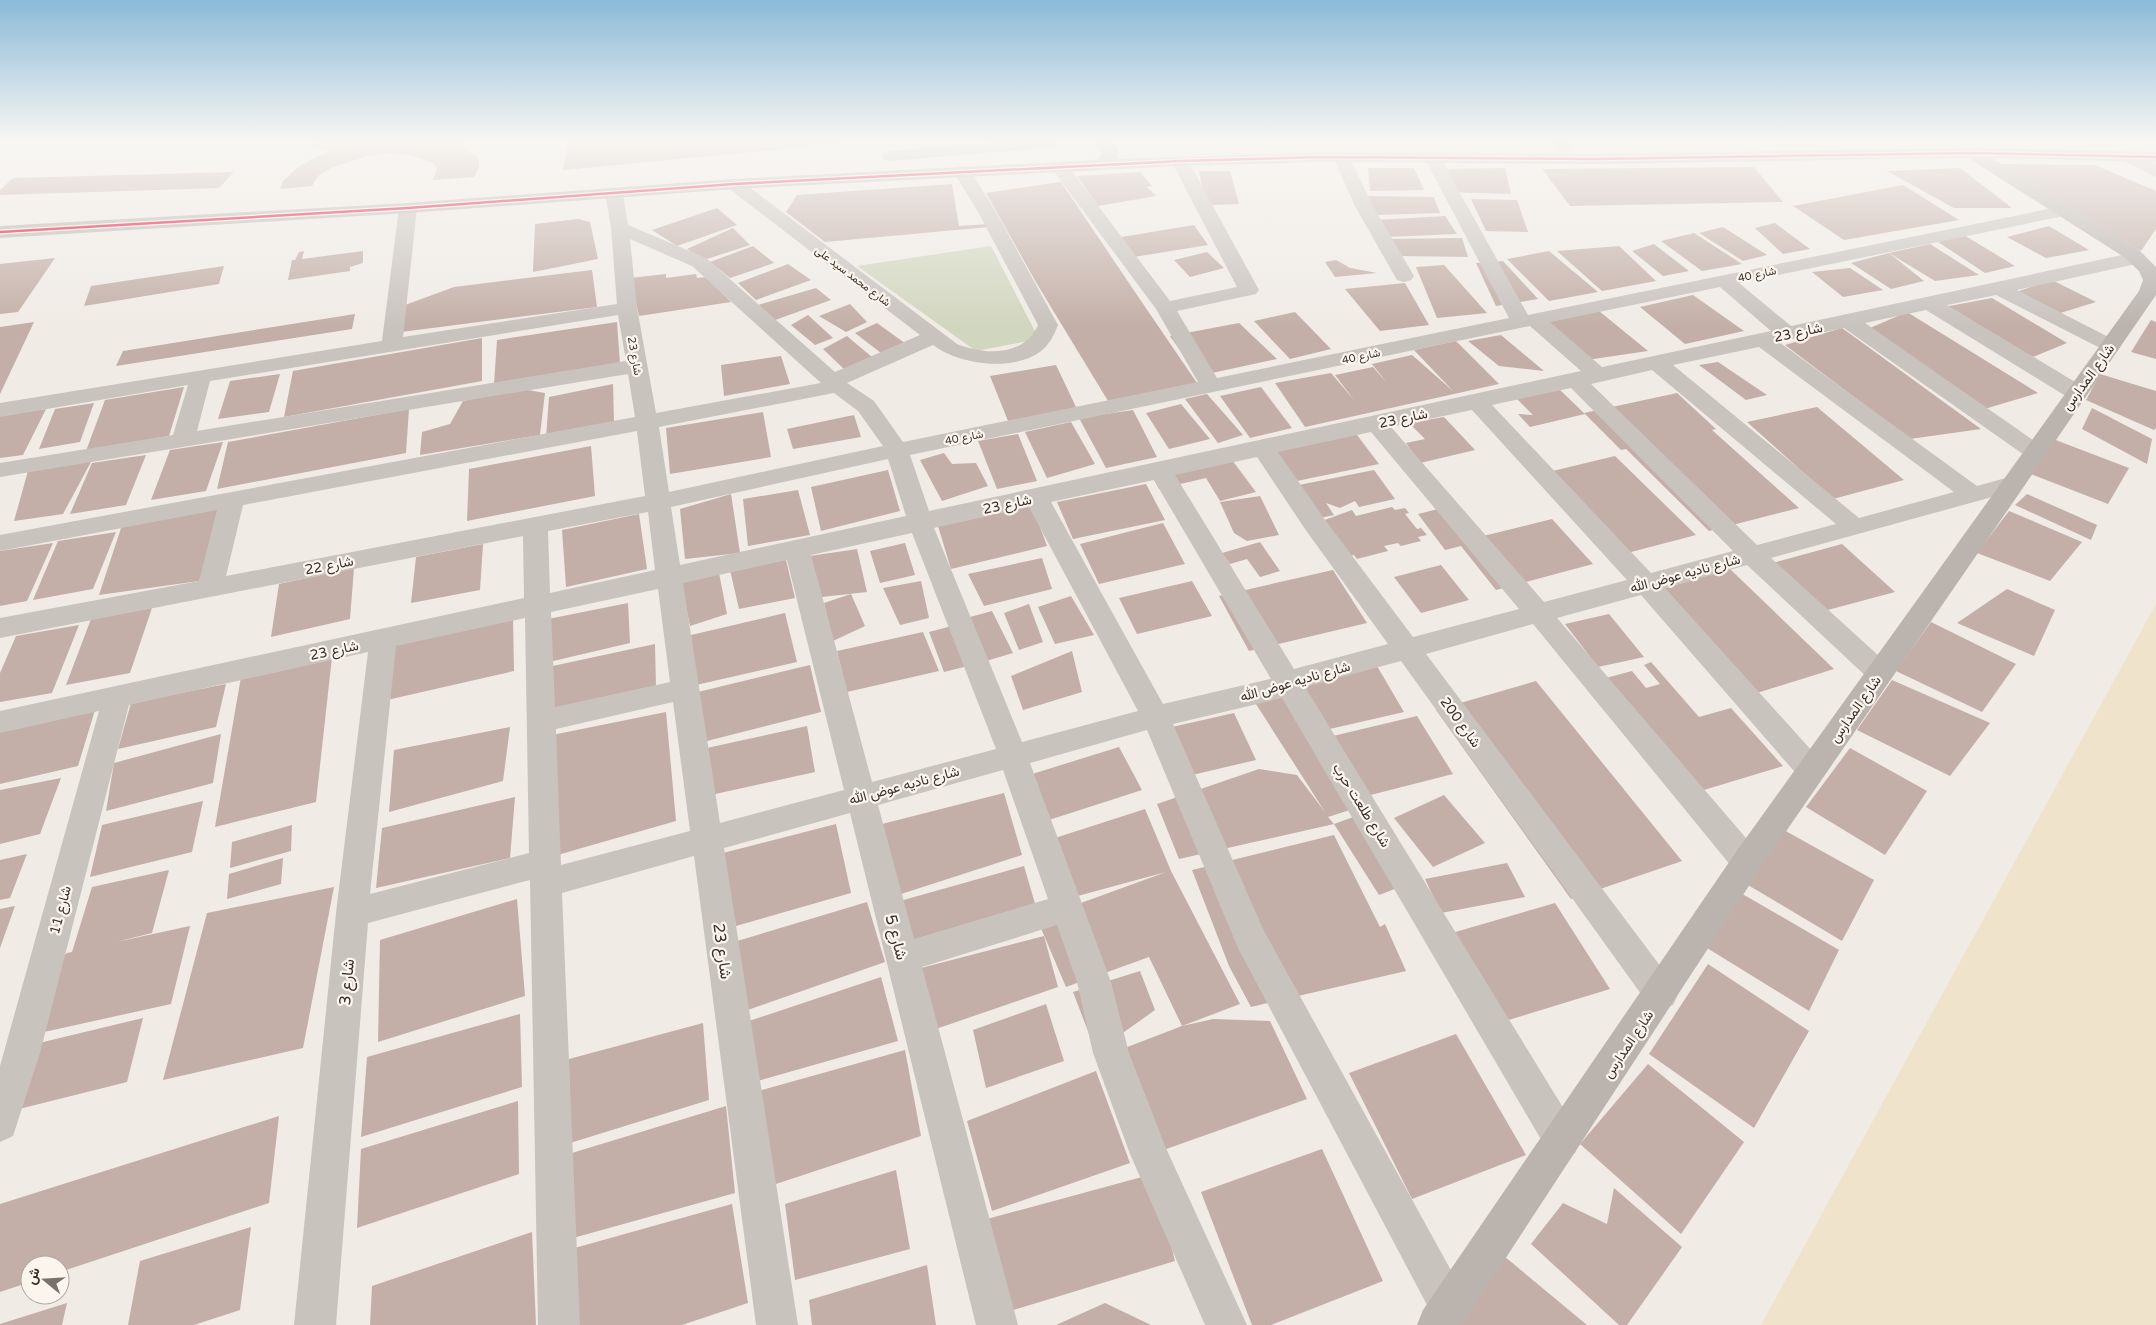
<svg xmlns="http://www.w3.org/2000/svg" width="2156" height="1325" font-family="'Varela Round',Vazirmatn,sans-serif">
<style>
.green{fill:#d1d6bf}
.sand{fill:#efe3cc}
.building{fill:#c3afa7}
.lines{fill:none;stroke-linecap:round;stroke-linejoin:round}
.street{fill:#c9c3be;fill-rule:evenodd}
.secondary{fill:#bab3ae;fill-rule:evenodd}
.bus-1-casing{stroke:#fbf5ee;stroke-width:5}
.bus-1{stroke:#e4002b;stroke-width:2.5}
.labels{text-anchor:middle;stroke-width:4.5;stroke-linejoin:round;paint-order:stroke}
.far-street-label{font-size:11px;fill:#3b302b;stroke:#fbf5ee}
.street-label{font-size:14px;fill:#3b302b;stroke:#fbf5ee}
.near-street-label{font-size:16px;fill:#3b302b;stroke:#fbf5ee}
</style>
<rect width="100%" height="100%" fill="#f0ebe5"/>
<!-- green -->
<path class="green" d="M991,246l48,93 -63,12 -119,-85z"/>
<!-- sand -->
<path class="sand" d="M2156,604v721h-395z"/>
<!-- building -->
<g class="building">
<path d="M314,142h157l-9,4 16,11 1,10 -5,10 -41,3 4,-11 -4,-6 -23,-8 -25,-2 -18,3 -34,11 -15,9 -6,10 -32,3 3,-8 15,-14 26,-14 8,-2 -21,-4z"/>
<path d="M568,142h280v1l-285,27z"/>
<path d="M2001,164l94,1 61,26v38l-15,22z"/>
<path d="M1754,167l29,35 -213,4 -28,-37z"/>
<path d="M1368,168h46l10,22 -54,1z"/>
<path d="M1505,168l6,26 -64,-2 -14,-23z"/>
<path d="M1960,168l52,40h-58l-67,-37z"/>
<path d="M1199,171h31l9,33 -33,1z"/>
<path d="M234,172l-15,16 -219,7v-5l13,-12z"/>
<path d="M1140,172l12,14 -5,1 9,9 -58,10 -21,-30z"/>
<path d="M1061,182l76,113 60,88 -89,18 -71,-117 -51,-91z"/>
<path d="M952,184l7,42 29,-2 1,3 -164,15 -39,-30 11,-17z"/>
<path d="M1903,185l56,35 -115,20 -51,-34z"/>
<path d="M1366,196l68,1 6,16 -65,2z"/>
<path d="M1471,199l46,1 11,32 -42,-1z"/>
<path d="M717,208l20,17 -60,21 -25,-16z"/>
<path d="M1445,216l12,18 -71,3 -11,-17z"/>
<path d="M578,219l12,3 8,37 -65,13 2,-48z"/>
<path d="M1775,223l35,26 -27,5 -28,-26z"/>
<path d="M1194,225l14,20 -74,12 -13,-20z"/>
<path d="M2049,226l40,24 -43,8 -39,-21z"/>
<path d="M1723,227l44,28 -24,6 -44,-28z"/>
<path d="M733,228l17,17 -46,15 -17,-11z"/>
<path d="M1694,233l48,31 -40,7 -41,-30z"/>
<path d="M1964,235l51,31 -30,7 -47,-31z"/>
<path d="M1462,238l6,19 -68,-1 -11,-17z"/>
<path d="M1654,244l35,27 -26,5 -31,-25z"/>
<path d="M1930,244l49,31 -44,6 -46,-28z"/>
<path d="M753,246l21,17 -44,15 -20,-16z"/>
<path d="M1619,246l37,35 -54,10 -45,-40z"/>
<path d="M304,251l-2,8 61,-8v12l-13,4v4l-62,9 4,-20h3l4,-8z"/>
<path d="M1549,251l49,41 -49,9 -42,-42z"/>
<path d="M1207,252l17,16 -34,9 -16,-17z"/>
<path d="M1889,253l35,28 -33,8 -40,-26z"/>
<path d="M55,258l-37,54 -18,2v-50z"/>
<path d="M1336,260l14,8 27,5 -42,4 -10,-15z"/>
<path d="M1503,261l35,38 -42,7 -20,-43z"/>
<path d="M788,264l23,16 -55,20 -18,-17z"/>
<path d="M1444,265l43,48 -50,5 -21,-51z"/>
<path d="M224,266l-5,18 -135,22 7,-20z"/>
<path d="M1850,268l33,22 -40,7 -31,-25z"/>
<path d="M592,270l5,37 -196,25 4,-27 49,-18z"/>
<path d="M666,274v4l30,-4 1,4 9,-1 25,25 -92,14 -9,-38z"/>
<path d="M2052,280l44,22 -39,12 -41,-22z"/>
<path d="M1405,283l24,42 -49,6 -35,-42z"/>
<path d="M816,288l15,12 -56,20 -17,-15z"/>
<path d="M1693,295l51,36 -59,13 -45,-37z"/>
<path d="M1992,298l75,45 -34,14 -89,-50z"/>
<path d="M850,304l17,18 -21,10 -27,-16z"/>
<path d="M1599,311l49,40 -75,11 -29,-39z"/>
<path d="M1295,312l36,37 -41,10 -36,-38z"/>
<path d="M1907,312l131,81 -57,17 -111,-82z"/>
<path d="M355,314l-3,15 -236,37 7,-15z"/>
<path d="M808,315l25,23 -18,7 -24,-20z"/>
<path d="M2151,320l5,2v37l-25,-7z"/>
<path d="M34,322l-34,72v-67z"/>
<path d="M617,322l3,42 -126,20 3,-44z"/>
<path d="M877,323l29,21 -25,9 -26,-20z"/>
<path d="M1239,323l38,36 -79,17 -28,-40z"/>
<path d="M1842,328l139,101 -71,10 -125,-94z"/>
<path d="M1501,335l43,36 -45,-5 -31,-25z"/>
<path d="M847,336l25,21 -28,12 -21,-20z"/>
<path d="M482,338v43l-198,36 9,-46z"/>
<path d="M1456,341l43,43 -194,43 -30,-44 56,-10 23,27 -19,-25 38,-8 14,16 -15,-19 40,-9 41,36 -39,-41z"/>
<path d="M781,356l9,28 -66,12 -3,-31z"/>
<path d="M1718,362l49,33 -21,5 -47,-35z"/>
<path d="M1056,365l21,44 -69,12 -18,-45z"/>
<path d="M280,374l-11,38 -51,7 12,-38z"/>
<path d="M2100,374l56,17v37l-2,2 -68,-30z"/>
<path d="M613,384l1,39 -68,15 3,-41z"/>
<path d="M184,387l-15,49 -83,15 19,-51z"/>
<path d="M1261,387l31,41 -42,10 -30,-42z"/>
<path d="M522,389l23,4 -5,42 -120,20 2,-23 28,-8 13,-23z"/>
<path d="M1559,389l26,25 -55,13 -12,-13 15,1 -16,-16z"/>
<path d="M1677,393l39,36 -4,1 87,78 -90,23 -83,-82 -5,1 -37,-37z"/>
<path d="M1207,394l36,41 -25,8 -33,-44z"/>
<path d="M94,403l-14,39 -41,7 16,-40z"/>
<path d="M1181,404l29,35 -41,10 -23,-36z"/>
<path d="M1817,407l87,73 -71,19 -86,-77z"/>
<path d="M2092,408l60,31 -5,25 -65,-35z"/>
<path d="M46,409l-23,46 -23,3v-42z"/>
<path d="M409,409l-3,44 -189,36 11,-47z"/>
<path d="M1133,410l24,47 -51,11 -27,-50z"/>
<path d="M763,412l8,45 -101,17 -4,-46z"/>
<path d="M854,415l7,22 -68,12 -6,-20z"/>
<path d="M1444,417l31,33 -55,13 -14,-20 19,-4 -16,-16z"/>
<path d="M1071,422l24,42 -48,14 -22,-46z"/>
<path d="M1354,431l25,33 -82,17 -23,-33z"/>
<path d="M1018,434l19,47 -40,8 -19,-48z"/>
<path d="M2053,439l76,29 -21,36 -77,-30z"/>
<path d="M223,442l-17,49 -55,9 19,-50z"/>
<path d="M591,446l4,50 -128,25 2,-52z"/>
<path d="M944,453l8,11 24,-1 12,23 -46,15 -22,-41z"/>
<path d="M146,455l-20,50 -56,9 22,-51z"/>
<path d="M1615,456l81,79 -84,22 -76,-82z"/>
<path d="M92,460l-29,54 -49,7 14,-50z"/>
<path d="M1232,460l24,32 -36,9 -14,-23 -47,11 -7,-13z"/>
<path d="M888,470l12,41 -79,20 -10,-44z"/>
<path d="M1374,470l21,29 -36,8 -4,-6 -15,7 -14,-5 8,12 -14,3 -21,-33z"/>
<path d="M1146,484l19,36 -92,19 -16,-37z"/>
<path d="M798,490l12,45 -62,11 -5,-47z"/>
<path d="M731,494l9,59 -55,6 -5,-50z"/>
<path d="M2027,494l70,31 -6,15 -76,-35z"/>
<path d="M1260,496l19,39 -32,6 -13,-8 -14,-31z"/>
<path d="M232,499l-33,82 -100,14 25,-76z"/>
<path d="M1032,505l15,41 -96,23 -13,-43z"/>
<path d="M1392,507l3,3 10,-2 4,5 -4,1 12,15 4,-1 6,7 -9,2 3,4 -20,5 -3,-3 -14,3 4,5 -31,8 -3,-4 -11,3 -24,-36 33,-12 4,6z"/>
<path d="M1438,509l25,32 89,-22 41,45 -97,26 -35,-44 -16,4 -27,-36z"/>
<path d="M2009,511l73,31 -32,39 -73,-28z"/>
<path d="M639,514l8,55 -81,18 -4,-57z"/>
<path d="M1163,523l22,41 -86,20 -19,-40z"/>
<path d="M116,532l-23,57 -60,11 25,-59z"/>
<path d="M1260,542l20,29 -20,6 -13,-18 -17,5 -8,-11z"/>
<path d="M53,543l-26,58 -27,5v-55z"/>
<path d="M905,543l10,32 -35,8 -10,-32z"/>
<path d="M483,544l-3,46 -69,13 5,-46z"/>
<path d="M1842,544l53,48 -71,19 -51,-48z"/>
<path d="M857,549l10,43 -45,5 -12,-41z"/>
<path d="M1042,558l10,31 -68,17 -16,-32z"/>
<path d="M786,560l9,38 -56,11 -9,-39z"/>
<path d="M1441,565l28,35 -48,13 -27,-36z"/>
<path d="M354,568l-4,51 -79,18 8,-53z"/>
<path d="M1730,569l104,100 -93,29 -99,-103z"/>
<path d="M1333,570l34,53 -118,28 -30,-55z"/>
<path d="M719,573l8,41 -37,12 -9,-46z"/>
<path d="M921,581l8,37 -29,7 -17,-37z"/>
<path d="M1192,581l20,35 -75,18 -18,-36z"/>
<path d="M2007,589l48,21 -21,46 -77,-33z"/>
<path d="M851,594l14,32 -32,15 -9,-38z"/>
<path d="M1071,596l23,39 -39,9 -17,-37z"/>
<path d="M628,603l2,40 -81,19 -1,-43z"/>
<path d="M1029,604l14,38 -24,8 -15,-37z"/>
<path d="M152,608l-22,65 -64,12 25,-66z"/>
<path d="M992,611l21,42 -27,8 -16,-44z"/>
<path d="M785,613l12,49 -101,23 -5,-50z"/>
<path d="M1609,614l35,43 -46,10 -33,-43z"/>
<path d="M513,617l1,54 -127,29 5,-57z"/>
<path d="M1931,622l85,42 -34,48 -86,-41z"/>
<path d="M79,625l-27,68 -52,9v-29l16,-37z"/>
<path d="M952,626l16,40 -24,6 -15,-40z"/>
<path d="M923,632l16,39 -92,21 -10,-41z"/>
<path d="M655,644l1,44 -107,23 -1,-44z"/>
<path d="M1072,651l10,41 -59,18 -12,-34z"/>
<path d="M332,657l-16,145 -101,25 26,-150z"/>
<path d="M1651,662l48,55 32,-9 52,58 -99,30 -93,-114 41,-11 14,17 14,-4 -16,-19z"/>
<path d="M810,665l11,47 -118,30 -5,-50z"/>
<path d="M1377,666l27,46 -96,22 4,7 105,-25 36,58 -102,26 5,8 -28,9 6,7 33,-12 46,70 -34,13 -45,-71 -155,35 -22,-55 102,-35 38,6 28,37 -69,-108 23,-16z"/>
<path d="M1892,680l98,43 -40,53 -93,-46z"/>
<path d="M1536,681l146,180 -111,38 -135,-189z"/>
<path d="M226,684l-10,43 -98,22 13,-46z"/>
<path d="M95,710l-17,56 -78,18v-54z"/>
<path d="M666,712l10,109 -122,35 -2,-121z"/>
<path d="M1234,713l22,47 -64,15 -20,-48z"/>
<path d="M807,726l8,46 -104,23 -4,-47z"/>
<path d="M510,727l-7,54 -114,31 5,-62z"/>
<path d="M221,734l-8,49 -107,28 8,-48z"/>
<path d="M1119,747l23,43 -93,30 -20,-45z"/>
<path d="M1850,748l77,43 -42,64 -79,-48z"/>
<path d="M61,778l-21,56 -40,10v-54z"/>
<path d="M1004,793l18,62 -127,41 -13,-72z"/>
<path d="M1444,795l41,48 -52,24 -39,-49z"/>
<path d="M515,797l-5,61 -134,30 6,-60z"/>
<path d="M203,801l-11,51 -102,25 12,-52z"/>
<path d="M1145,809l26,62 69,133 -58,22 -33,-69 -83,30 -29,-68 129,-47 -92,25 -19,-59z"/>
<path d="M836,824l15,69 -115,33 -13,-73z"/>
<path d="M292,825l-1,26 -61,17 2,-26z"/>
<path d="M1782,829l92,51 -32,61 -94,-56z"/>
<path d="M1334,835l46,92 5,-3 21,47 -155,36 -22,-41 -37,-96z"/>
<path d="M27,854l-17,44 -10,2v-40z"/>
<path d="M283,858l-2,26 -54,15 2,-25z"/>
<path d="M1507,863l18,34 -84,16 -16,-34z"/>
<path d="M1024,866l12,41 -125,38 -11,-44z"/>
<path d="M169,870l-17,63 -36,9 74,-16 -19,78 -136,30 25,-75 7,-6 5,-1 20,-65z"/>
<path d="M334,887l-31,161 -140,32 44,-167z"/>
<path d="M1739,892l100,58 -30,61 -102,-63z"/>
<path d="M517,899l8,97 -147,46 2,-102z"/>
<path d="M867,902l18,60 -140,49 -11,-69z"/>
<path d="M1555,903l55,86 -108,33 -50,-89z"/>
<path d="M15,906l-15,42v-39z"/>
<path d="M1044,936l14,51 -125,43 -12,-62z"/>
<path d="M1708,964l101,67 -55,97 -105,-74z"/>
<path d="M1140,971l15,39 -59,42 -23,-60z"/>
<path d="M881,977l17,64 -144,41 -5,-61z"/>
<path d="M1046,1004l18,57 -78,27 -13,-58z"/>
<path d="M520,1014l2,73 -161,50 6,-80z"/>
<path d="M143,1018l-16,64 -108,27 20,-66z"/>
<path d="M1213,1019l57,2 37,78 -152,54 -38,-102 65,-25z"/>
<path d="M703,1023l6,77 -139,43 -1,-84z"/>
<path d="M1456,1034l70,121 -114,44 -63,-126z"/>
<path d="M905,1050l16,86 -148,49 -15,-94z"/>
<path d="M1648,1064l96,78 -63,92 -101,-90z"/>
<path d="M1096,1071l34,92 -138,48 -25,-90z"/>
<path d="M518,1101l1,73 -162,54 4,-79z"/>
<path d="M726,1106l9,87 -162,45 -1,-85z"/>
<path d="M279,1116l-10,87 -209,69v-7h-30v17l-30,10v-88z"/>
<path d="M1322,1149l61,132 -112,44h-19l-51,-133z"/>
<path d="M896,1170l14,79 -115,31 -10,-76z"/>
<path d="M1153,1174l22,87 -165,50 -23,-92z"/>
<path d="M1614,1188l68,59 -55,78h-8l-88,-81 32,-41 44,21z"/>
<path d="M732,1204l16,99 -66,22h-106l-5,-76z"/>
<path d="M251,1227l-11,83 -46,15h-66l12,-64z"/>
<path d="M532,1232l4,93h-166l2,-39z"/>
<path d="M1504,1256l83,69h-128z"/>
<path d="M927,1265l9,60h-124l-3,-25z"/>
<path d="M67,1303l-5,22h-62v-1z"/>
<path d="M1105,1303l46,22h-95z"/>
</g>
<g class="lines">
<!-- street -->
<g class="street">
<path d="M1551,142h19l4,5 -2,4c-9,2 -17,-1 -21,-9z"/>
<path d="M1341,152l6,1 2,4 24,49 41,70 -3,4 -7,2 -7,-2 -42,-74 -22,-49 2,-4z"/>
<path d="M2130,152l26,13v12l-32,-16 -2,-4 2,-4z"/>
<path d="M1433,154l6,1 2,4 87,156 535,-109 6,1 3,4 -3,4 -330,68 52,43 345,-74 7,2 3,4 -3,4 -7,2 -119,26 101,52 3,4 -3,4 -7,2 -7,-2 -108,-55 -49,10 138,83 3,5 -3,5 -8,2 -8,-2 -143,-88 -61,13 178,124 4,5 -4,5 -8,2 -8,-2 -183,-129 -65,14 198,144 36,-10 8,3 4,5 -4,5 -250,69 119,108 4,7 -4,7 -10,3 -10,-3 -123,-115 -82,23 157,174 4,8 -4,8 -11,4 -11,-4 -159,-183 -84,23 201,234 5,10 -5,10 -11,4 -11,-4 -203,-248 -107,30 247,329 5,11 -5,11 -12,5 -12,-5 -248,-344 -96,26 270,440 6,13 -6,13 -13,6 -13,-6 -267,-455 -109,26 90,205 201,365 6,14 -6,14c-9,3 -19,3 -28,0l-198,-374 -91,-218 -117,33 81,219 18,71 36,93 82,179h-42l-75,-171 -37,-101 -16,-71 -20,-57 -135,42 96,358h-42l-126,-512 -126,35 74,477h-42l-62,-469 -132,37 18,432h-42l-8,-445 -162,43 -32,402h-42l42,-412 32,-261 -239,53 -89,348 -27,83 -13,6v-76l99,-355 -99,22v-22l524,-113 -1,-62 -523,102v-20l199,-37 18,-71 -217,41v-16l635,-118 -7,-43 -628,103v-14l173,-28 15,-50 -188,32v-14l382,-62 17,-133 3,-4 6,-1 6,1 3,4 -14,129 214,-33 -6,-76 -6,-35 3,-4 6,-1 6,1 3,4 5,32 78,33 129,114 85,-37 -192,-147 -3,-4 3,-4 6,-1 6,1 217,164c28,11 67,13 81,-19l-60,-113 -25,-41 3,-4 6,-1 6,1 28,45 62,113c-4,10 -8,19 -17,26 -27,21 -82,14 -108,-6l-86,38 27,18 29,41 295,-60 -42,-73 -106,-143 3,-4h12l105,139 67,-14 -66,-126 3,-4h12l73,133 -3,4 -79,17 40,67 292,-60 -84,-159 2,-4zM630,239l62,27 129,117 -165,30 -19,-105zM1720,287l51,44 -169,36 -52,-45zM618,315l8,46 -429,70 13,-50zM1530,326l51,45 -652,140 -19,-56zM1759,347l195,145 -95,26 -186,-153zM1652,370l184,154 -79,21 -166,-161zM1571,388l162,163 -82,22 -159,-168zM834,393l24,18 25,35 -214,46 -10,-65zM1472,410l155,170 -83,22 -153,-175zM637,431l8,65 -419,80 17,-71zM1371,432l148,177 -106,28 -90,-120 -45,-65zM1257,457l48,72 83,115 -94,25 -119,-194zM888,459l18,57 -226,49 -9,-58zM1154,480l117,199h-1l-107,25 -112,-202zM1029,507l109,204 -116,31 -88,-214zM648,512l7,58 -105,23 -2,-62zM912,533l84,216 -124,33 -61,-227zM787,560l57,230 -124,33 -37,-240zM658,589l12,93 -115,25 -4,-95zM525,618l4,235 -159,41 26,-248zM673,702l17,129 -129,34 -5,-136zM1003,770l45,129 -134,40 -36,-134z"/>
</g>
<!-- secondary -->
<g class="secondary">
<path d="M997,142h64l-2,4 -6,1 -163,14 -6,-1 -2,-4 2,-4 6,-1z"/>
<path d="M1091,142c12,0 25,-3 28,11l-3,6 205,-7 274,2 377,-6 184,4v10l-164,-4 146,91 18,18v28l-398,577 -296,453h-45l6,-15 313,-458 403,-561 4,-11 -4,-9 -15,-14 -156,-99 -373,6 -274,-2 -141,4 -446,23 -326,24 -408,25v-12l408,-23 326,-24 361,-19 4,-2 3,-7z"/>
</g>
<defs>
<path id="bus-1" d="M0,232l408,-24 326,-24 446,-23 141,-4 274,2 377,-6 184,4"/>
</defs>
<!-- bus-1 casing -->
<use href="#bus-1" class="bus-1-casing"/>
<!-- bus-1 -->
<use href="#bus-1" class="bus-1"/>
</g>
<!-- sky -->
<linearGradient id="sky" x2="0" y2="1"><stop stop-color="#8bbad8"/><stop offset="0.43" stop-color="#f8f6f3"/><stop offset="1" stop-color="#f8f6f3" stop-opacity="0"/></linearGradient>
<rect width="2156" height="327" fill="url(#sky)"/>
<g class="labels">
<!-- far-street labels -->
<g class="far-street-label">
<text transform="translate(1757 274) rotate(-12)" y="4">شارع 40</text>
<text transform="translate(853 276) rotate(37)" y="4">شارع محمد سيد على</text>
<text transform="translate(635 356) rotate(80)" y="4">شارع 23</text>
<text transform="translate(1361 356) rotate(-12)" y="4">شارع 40</text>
<text transform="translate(964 437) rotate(-11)" y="4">شارع 40</text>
</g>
<!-- street labels -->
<g class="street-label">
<text transform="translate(1798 332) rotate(-12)" y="5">شارع 23</text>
<text transform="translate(2088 377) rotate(-54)" y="5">شارع المدارس</text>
<text transform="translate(1403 418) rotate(-12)" y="5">شارع 23</text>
<text transform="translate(1007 504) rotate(-12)" y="5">شارع 23</text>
<text transform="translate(329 565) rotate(-11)" y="5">شارع 22</text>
<text transform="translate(1685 573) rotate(-15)" y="5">شارع ناديه عوض الله</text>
<text transform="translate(334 650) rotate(-12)" y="5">شارع 23</text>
<text transform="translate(1295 681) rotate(-16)" y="5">شارع ناديه عوض الله</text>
<text transform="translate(1855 709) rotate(-55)" y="5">شارع المدارس</text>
<text transform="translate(1461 722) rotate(54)" y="5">شارع 200</text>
<text transform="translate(904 785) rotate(-15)" y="5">شارع ناديه عوض الله</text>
<text transform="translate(1362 805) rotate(58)" y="5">شارع طلعت حرب</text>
<text transform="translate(60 910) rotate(-75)" y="5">شارع 11</text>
<text transform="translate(1628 1044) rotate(-56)" y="5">شارع المدارس</text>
</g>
<!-- near-street labels -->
<g class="near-street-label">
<text transform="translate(897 937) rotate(75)" y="6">شارع 5</text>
<text transform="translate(723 951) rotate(82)" y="6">شارع 23</text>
<text transform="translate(346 982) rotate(-85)" y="6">شارع 3</text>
</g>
</g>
<!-- north arrow -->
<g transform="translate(45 1280) rotate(288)"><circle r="24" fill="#fbf5ee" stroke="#aea6a0"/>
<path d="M0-4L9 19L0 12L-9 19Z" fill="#7a716c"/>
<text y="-8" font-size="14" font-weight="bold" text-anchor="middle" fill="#3b302b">ش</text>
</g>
</svg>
